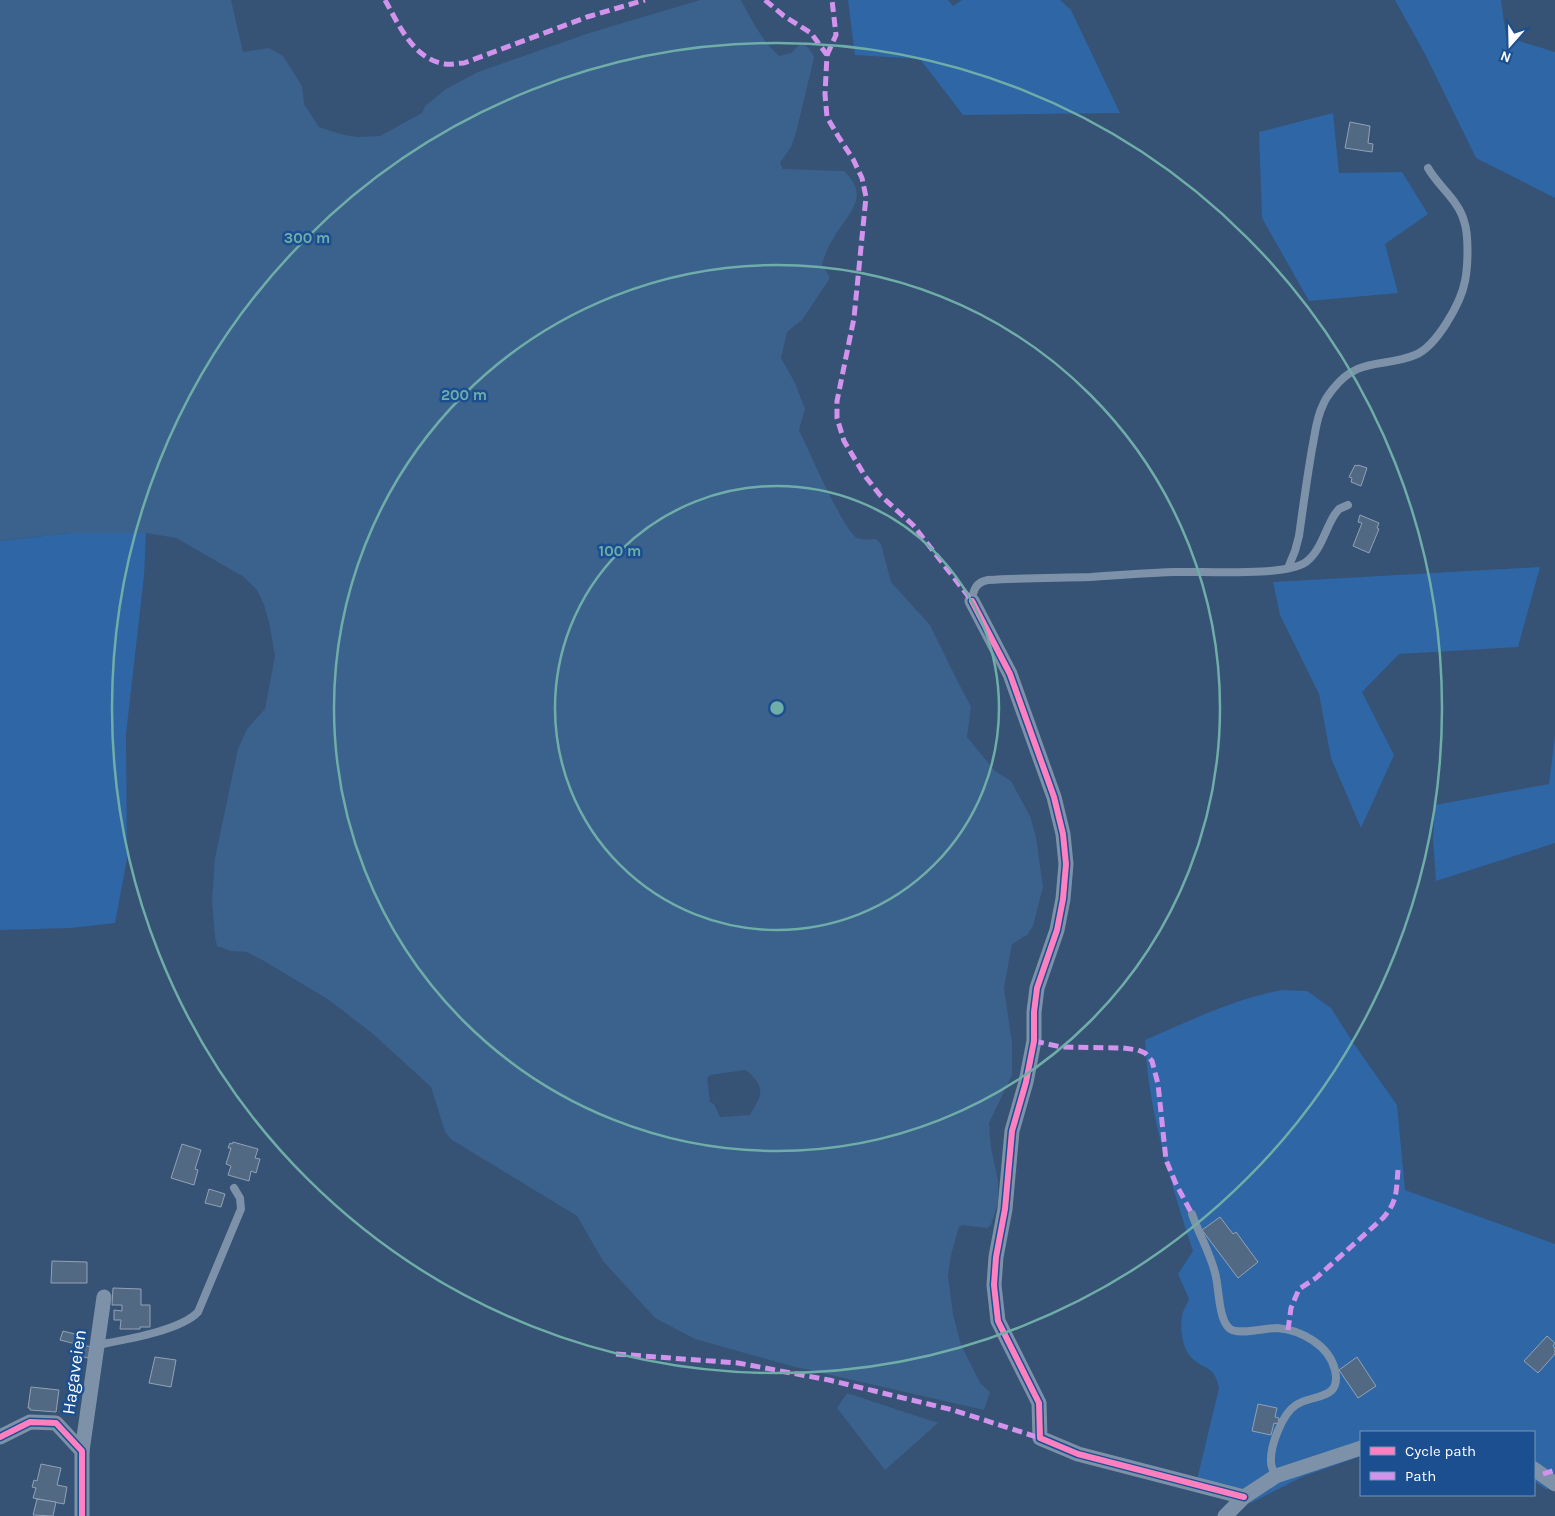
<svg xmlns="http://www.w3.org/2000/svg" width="1555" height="1516" font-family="Karla,sans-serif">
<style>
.green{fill:#2f66a5}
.water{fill:#3b618d;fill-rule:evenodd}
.building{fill:#526984;stroke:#92a2b6}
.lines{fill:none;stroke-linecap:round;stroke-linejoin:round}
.lane{stroke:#7d92a8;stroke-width:8}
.street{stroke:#7d92a8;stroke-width:15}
.quiet{stroke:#d193ec;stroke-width:5;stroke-dasharray:10 5;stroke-linecap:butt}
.cycleway-casing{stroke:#1b4f8f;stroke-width:9}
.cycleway{stroke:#ff80c0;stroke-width:6}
.ring{fill:none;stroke:#6fada8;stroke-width:2.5}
.labels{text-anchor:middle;stroke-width:5;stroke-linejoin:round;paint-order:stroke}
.street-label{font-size:18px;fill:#fff;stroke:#1b4f8f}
.centre{fill:#6fada8;stroke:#1b4f8f;stroke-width:2.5}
.ring-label{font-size:15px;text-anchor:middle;font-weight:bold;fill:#6fada8;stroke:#1b4f8f;stroke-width:5;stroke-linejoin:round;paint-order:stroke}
</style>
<rect width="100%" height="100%" fill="#365274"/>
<!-- green -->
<g class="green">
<path d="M848,0h100l5,6 9,-6h98l11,10 49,103 -157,2 -43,-56 -65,-4z"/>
<path d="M1395,0h106l5,37 49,15v146l-79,-40 -51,-104z"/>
<path d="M1333,113l6,60 63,-1 26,42 -43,30 13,49 -89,8 -47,-83 -3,-86z"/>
<path d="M69,533h77l-2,43 -18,158 1,125 -12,64 -44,5 -71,2v-389z"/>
<path d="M1540,567l-22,80 -119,7 -37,38 32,63 -33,73 -30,-70 -12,-64 -39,-79 -7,-33z"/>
<path d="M1555,735v108l-119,38 -3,-42 2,-34 114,-21z"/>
<path d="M1282,990l25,1 24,17 23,36 43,61 8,85 150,54v235l-8,11 -13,-9v-49h-173v24l-59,21 -51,26 -56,-15 24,-100c-5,-24 -13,-16 -27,-30 -10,-10 -12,-28 -10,-41 0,-6 5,-12 7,-18l-11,-25 15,-23c-22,-68 -45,-140 -48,-211 44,-19 89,-41 137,-50z"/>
</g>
<!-- water -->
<g class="water">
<path d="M0,0h231l12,52 26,-4 14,8 19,30 2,18 15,23 21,7 17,3 23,-1 42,-23 3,-7 21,-17 32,-17 111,-39 111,-33h41c11,21 20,39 38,56l12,-3 10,-10h3l9,11 1,4 -18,75 -5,14 -11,16 3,6 61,2c28,27 3,43 -11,68 -5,7 -8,17 -11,25l8,14 -28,42 -15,12 -6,26 14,25 10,26 -6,21c9,18 44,100 58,108 5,2 14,1 19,1l5,5 10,38 39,43 25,51 16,31 -4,30 28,34 16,10 19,35 6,21 7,50 -10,39 -6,9 -15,9 -8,44 8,55v32l-23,48 2,25 7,32v23l-7,22 -4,3 -25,-3 -3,2 -8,28 -3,21 5,38 8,31 19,38 10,9 -6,18 -193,-44 -96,-27 -40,-21 -52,-57 -26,-45 -125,-76 -7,-8 -14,-45 -58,-53 -44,-34 -65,-39 -17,-9 -16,-1 -14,-5 -2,-9 -3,-37 3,-42 23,-109 9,-20 18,-20 10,-53 -6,-34 -5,-17 -7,-15 -13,-13 -68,-39 -30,-5h-77l-69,8zM745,1070c4,2 6,4 9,8 13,14 3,23 -4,37l-30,2 -6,-13 -4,-2 -3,-24 3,-3z"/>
<path d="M847,1393l91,30 -53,47 -48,-62z"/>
</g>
<!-- building -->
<g class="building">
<path d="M1350,122l20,4 -2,17 5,1 -1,8 -27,-4z"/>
<path d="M1355,465l2,1 1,-1 9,3 -6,18 -10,-4 1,-4 -3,-1z"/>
<path d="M1360,515l19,8 -2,5 2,1 -10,24 -16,-7 9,-23 -4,-1z"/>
<path d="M233,1142l25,7 -3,9 5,1 -4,14 -5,-2 -2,10 -21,-6 3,-9 -5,-2 5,-16h-3l2,-5 2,1z"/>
<path d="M182,1144l19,6 -6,19 3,1 -4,15 -23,-7z"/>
<path d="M209,1189l16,5 -4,13 -16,-4z"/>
<path d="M1220,1217l13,17 3,-2 22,30 -20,16 -36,-48z"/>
<path d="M52,1261l35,1v21h-36z"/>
<path d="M113,1288l28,1v16h9v22h-10v2h-20l1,-9h-7v-10l8,1v-6h-10z"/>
<path d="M63,1331l16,4 -3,9 -16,-4z"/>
<path d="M1547,1336l8,7 -2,3 2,2v6l-17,19 -14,-12z"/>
<path d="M79,1344l12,3 -3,11 -12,-3z"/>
<path d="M155,1357l21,3 -5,27 -22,-4z"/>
<path d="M1357,1357l19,29 -18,12 -19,-28z"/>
<path d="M31,1387l28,3 -3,22 -26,-2v-2h-2z"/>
<path d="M1258,1404l19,4 -2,9 4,1 -1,6 -4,-1 -3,12 -19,-4z"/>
<path d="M41,1464l20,4 -4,17 10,2 -3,17 -31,-6 3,-10 -4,-1 2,-7 3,1z"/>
<path d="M37,1499l19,3 -3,14 -20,-1z"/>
</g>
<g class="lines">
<!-- lane -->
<g class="lane">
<path d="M1288,568l7,-17 4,-15c4,-29 8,-58 13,-87 3,-14 4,-31 11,-44 2,-6 6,-11 10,-16 26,-33 51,-21 82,-34 21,-8 46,-52 50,-74 3,-15 4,-46 -1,-60 -5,-20 -26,-35 -36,-53"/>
<path d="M972,601c1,-11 4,-19 16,-21 34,-2 68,-2 103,-3 27,-2 55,-4 83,-5 29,-1 111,5 132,-10 15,-11 19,-33 29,-48l4,-5 9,-4"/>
<path d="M1192,1214c7,21 20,42 24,63 3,14 3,42 13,51 8,8 36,0 48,0 24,2 52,17 58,42 7,31 -23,24 -39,35 -14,9 -26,41 -25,57 0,6 3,10 5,14"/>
<path d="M97,1345c26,-5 83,-14 101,-33l43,-103 -1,-11 -6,-10"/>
</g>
<!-- street -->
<g class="street">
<path d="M972,601l38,73 44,123 9,37 3,30 -3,35 -6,31 -20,58 -3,24v29l-8,41 -14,49 -7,78 -9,48 -2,28 4,36 41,82 1,35 38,16 166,43"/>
<path d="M0,1437l30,-15 26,1 26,28v65"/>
<path d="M82,1451l22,-154"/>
<path d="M1534,1469l21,15"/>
<path d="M1225,1516l19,-19 32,-21 85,-28"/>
</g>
<!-- quiet -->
<g class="quiet">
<path d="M385,0c14,25 28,59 60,64 6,1 13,-1 19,-1l123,-46 58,-17"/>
<path d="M765,0l19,16 27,17 16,22 -2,39 2,23 11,19 15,23 9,19 4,19 -12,121 -17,83v17l7,23 21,35 15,19 33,30 59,76"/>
<path d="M827,55l9,-20 -4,-35"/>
<path d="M1034,1041l27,6 62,1 15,2 7,3 7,8 6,23 8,76 10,24 16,30"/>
<path d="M1288,1330l3,-22 8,-19 17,-11 67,-60c15,-17 13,-27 15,-48"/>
<path d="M616,1354l122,9 91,17 124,30 87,28"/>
<path d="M1543,1474l12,-4"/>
</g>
<defs>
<g id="cycleway">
<path d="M972,601l38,73 44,123 9,37 3,30 -3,35 -6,31 -20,58 -3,24v29l-8,41 -14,49 -7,78 -9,48 -2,28 4,36 41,82 1,35 38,16 166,43"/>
<path d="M0,1437l30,-15 26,1 26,28v65"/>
</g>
</defs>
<!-- cycleway casing -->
<use href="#cycleway" class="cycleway-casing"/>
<!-- cycleway -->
<use href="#cycleway" class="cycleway"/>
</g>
<!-- distance rings -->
<g class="ring">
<circle cx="777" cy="708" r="222"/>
<circle cx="777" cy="708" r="443"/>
<circle cx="777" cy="708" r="665"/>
</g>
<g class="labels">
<!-- street labels -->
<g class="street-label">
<text transform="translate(74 1372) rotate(-82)" y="6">Hagaveien</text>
</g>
</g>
<circle cx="777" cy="708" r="8" class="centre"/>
<g class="ring-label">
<text x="307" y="243">300 m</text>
<text x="464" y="400">200 m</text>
<text x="620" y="556">100 m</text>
</g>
<!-- legend -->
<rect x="1360" y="1431" width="175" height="65" fill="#1b4f8f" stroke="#7695bc"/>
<rect x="1370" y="1447" width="25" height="8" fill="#ff80c0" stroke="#7695bc"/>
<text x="1405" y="1456" font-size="15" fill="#ffffff">Cycle path</text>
<rect x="1370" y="1472" width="25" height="8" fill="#d193ec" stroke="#7695bc"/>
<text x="1405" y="1481" font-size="15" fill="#ffffff">Path</text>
<!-- north arrow -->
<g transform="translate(1510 45) rotate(200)" stroke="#1b4f8f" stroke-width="4" paint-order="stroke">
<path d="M0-4L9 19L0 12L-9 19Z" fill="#ffffff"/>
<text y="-8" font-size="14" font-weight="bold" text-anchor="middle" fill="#ffffff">N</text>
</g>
</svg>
